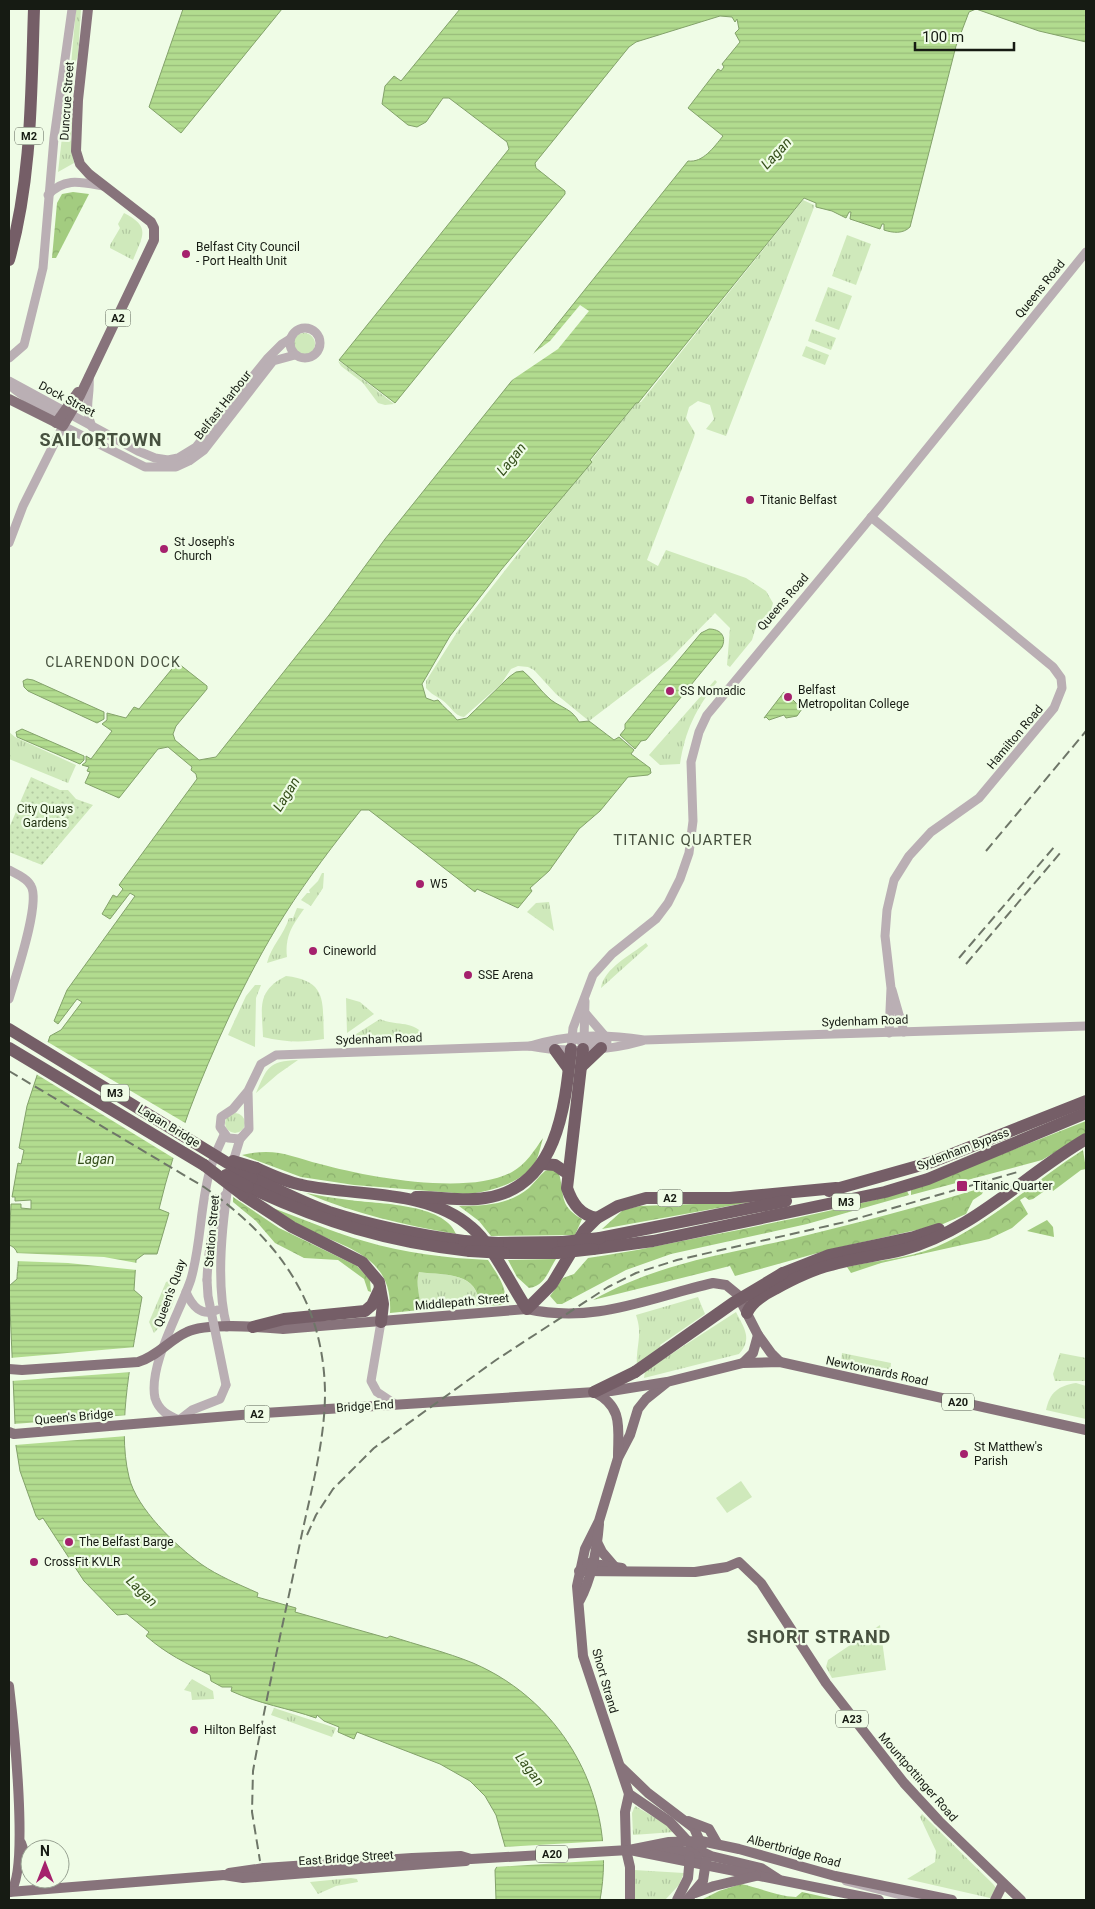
<svg xmlns="http://www.w3.org/2000/svg" width="1095" height="1909" font-family="Roboto,sans-serif">
<style>
.grass{fill:url(#grass-tufts)}
.forest{fill:url(#forest-crowns)}
.garden{fill:url(#garden-dots)}
.pitch{fill:#cfe9bb}
.water{fill:url(#water-rules);stroke:#83a26a}
.pier{fill:#effce6}
.lines{fill:none;stroke-linecap:round;stroke-linejoin:round}
.minor{stroke:#baafb4;stroke-width:9}
.major{stroke:#87737b;stroke-width:10}
.highway{stroke:#755e67;stroke-width:12}
.rail{stroke:#6e7668;stroke-width:2;stroke-dasharray:10 5;stroke-linecap:butt}
.minor-bridge{stroke:#baafb4;stroke-width:9}
.major-bridge{stroke:#87737b;stroke-width:10}
.highway-bridge{stroke:#755e67;stroke-width:12}
.poi-dot{fill:#a5216d;stroke:#effce6;stroke-width:2}
.labels{text-anchor:middle;stroke-width:4.5;stroke-linejoin:round;paint-order:stroke}
.shield{fill:#effce6;stroke:#575e52;stroke-width:1}
.shield-label{font-size:11px;font-weight:bold;fill:#161b13}
.street-label{font-size:12px;fill:#161b13;stroke:#effce6}
.poi-label{font-size:12px;fill:#161b13;stroke:#effce6;text-anchor:start}
.park-label{font-size:12px;fill:#1f2f0f;stroke:#effce6}
.water-label{font-size:14px;font-style:italic;fill:#354f1b;stroke:#effce6}
.neighbourhood-label{font-size:14px;letter-spacing:1px;fill:#47513f;stroke:#effce6}
.quarter-label{font-size:15px;letter-spacing:1px;fill:#47513f;stroke:#effce6}
.district-label{font-size:18px;font-weight:bold;letter-spacing:1px;fill:#47513f;stroke:#effce6}
</style>
<defs>
<pattern id="grass-tufts" width="24" height="20" patternUnits="userSpaceOnUse" patternTransform="scale(1.25)"><rect width="24" height="20" fill="#cfe9bb"/><path d="M3 7l-1-3M5 7V3M7 7l1-3M15 17l-1-3M17 17v-4M19 17l1-3" fill="none" stroke="#b1c7a0"/></pattern>
<pattern id="forest-crowns" width="20" height="18" patternUnits="userSpaceOnUse" patternTransform="scale(1.25)"><rect width="20" height="18" fill="#a3cc80"/><path d="M2 6a3 3 0 1 1 6 0M12 15a3 3 0 1 1 6 0" fill="none" stroke="#8caf6e"/></pattern>
<pattern id="garden-dots" width="8" height="8" patternUnits="userSpaceOnUse" patternTransform="scale(1.25)"><rect width="8" height="8" fill="#cfe9bb"/><path d="M2 2h.1M6 6h.1" fill="none" stroke="#b1c7a0" stroke-width="1.8" stroke-linecap="round"/></pattern>
<pattern id="water-rules" width="6" height="5" patternUnits="userSpaceOnUse" patternTransform="scale(1.25)"><rect width="6" height="5" fill="#b2dc8f"/><path d="M0 2.5h6" fill="none" stroke="#98bc7a"/></pattern>
</defs>
<rect width="100%" height="100%" fill="#effce6"/>
<!-- grass -->
<g class="grass">
<path d="M76,9h5l-3,46 -5,15 -3,30 -10,25 4,-31 6,-18z"/>
<path d="M73,114l-2,23 3,26 -16,9 4,-35z"/>
<path d="M803,200l11,5 -1,5 -87,226 -20,-7 8,-10 -4,-14 -12,-4 -9,6 -3,11 9,15 -1,4 -47,123 11,6 8,-16 80,28 20,13 7,12 -2,8 -15,16 -4,13 -22,27 -3,-2 3,-37 -15,-15 -46,47 -80,61 -33,-27 -22,-24 -6,-3 -10,-1 -7,3 -10,15 -37,33c-10,-1 -14,-12 -22,-17 -6,-4 -11,-6 -16,-12v-7l33,-52 177,-226 5,-1z"/>
<path d="M124,213c27,14 19,22 9,47l-23,-12v-3l10,-17 -2,-4z"/>
<path d="M847,235l24,9 -15,41 -24,-9z"/>
<path d="M828,287l24,9 -13,34 -24,-9z"/>
<path d="M812,329l24,9 -5,12 -23,-9z"/>
<circle cx="304" cy="344" r="11"/>
<path d="M806,346l23,9 -4,10 -23,-9z"/>
<path d="M338,361l7,4 49,39 -9,1 -7,-2 -15,-20 -22,-17z"/>
<path d="M715,680l2,2c-21,26 -32,49 -37,82l-20,1 -11,-10z"/>
<path d="M9,732l6,5 61,28 -8,18 -59,-24z"/>
<path d="M322,873h2l-1,15 -12,18 -10,-6 6,-7h3l-1,-3 9,-9z"/>
<path d="M549,902l5,29 -27,-19 9,-9z"/>
<path d="M297,908l7,1c-12,17 -19,27 -17,48l-20,6c4,-17 17,-28 22,-45h4z"/>
<path d="M646,943l2,3 -47,42c3,-20 30,-33 45,-45z"/>
<path d="M286,976c43,5 36,27 38,63 -22,4 -40,3 -61,-2 -1,-29 -7,-46 23,-61z"/>
<path d="M255,985h6l-5,13 -1,49 -27,-12 18,-39z"/>
<path d="M346,998l14,4 14,12 -27,19z"/>
<path d="M380,1019c14,7 32,1 43,15l-53,5 -17,-3z"/>
<path d="M298,1060l-20,14 -22,19c11,-25 12,-32 42,-33z"/>
<circle cx="235" cy="1123" r="10"/>
<path d="M419,1272c28,4 58,-1 61,34l-60,4c1,-15 -5,-21 -1,-38z"/>
<path d="M174,1279c7,17 -8,42 -20,54l-5,-11 17,-40z"/>
<path d="M698,1297l7,17 -45,31 1,3 -24,17c-1,-20 6,-30 -1,-50z"/>
<path d="M736,1312c8,16 17,27 3,42l-95,24 1,-7z"/>
<path d="M842,1353l49,10 -1,10 -8,4 -37,-9 -4,-5z"/>
<path d="M1060,1353l26,5v23h-31l-2,-7z"/>
<path d="M1076,1383l10,3v33l-40,-9c4,-18 12,-24 30,-27z"/>
<path d="M880,1625l6,45 -54,8 -6,-11 2,-7z"/>
<path d="M192,1679l21,12 1,8 -22,1 -1,-8 -7,-2z"/>
<path d="M274,1708l62,20 -4,9 -61,-22z"/>
<path d="M635,1806l31,18 8,8 -41,3 -1,-22z"/>
<path d="M922,1814l71,70 3,4 -6,10 -83,-19 28,-17 1,-11 -16,-34z"/>
<path d="M634,1870l50,3 -5,12 -14,15h-31z"/>
<path d="M351,1878l6,1 1,3 -22,4 -18,8 -8,-12z"/>
</g>
<!-- forest -->
<g class="forest">
<path d="M73,192l16,2 -33,64h-4l5,-55 5,-9z"/>
<path d="M1086,1121v13l-44,26 -131,35v-5z"/>
<path d="M543,1138c-2,7 -4,16 -7,23 -12,22 -47,31 -69,33l-113,-9 -53,-8 -59,-22c33,-8 48,1 78,9 47,13 149,32 192,8 14,-8 22,-21 31,-34z"/>
<path d="M1083,1150l3,19 -5,1 -28,21 -3,-4 -17,12 -4,1 -4,-3 -5,3 8,14 -16,14 -23,11 -108,24 -30,10 -4,-6c30,-7 60,-8 89,-20 54,-23 98,-66 147,-97z"/>
<path d="M550,1169l8,2c8,23 -1,34 24,48l-7,16 -84,1 -12,-15 -20,-15c25,0 50,-1 70,-18 6,-6 10,-12 16,-17z"/>
<path d="M985,1187l-3,7 -9,6 -7,14 -23,10 -111,25 -97,27 -5,-10 -137,34c62,-35 125,-45 194,-60 66,-16 133,-33 198,-53z"/>
<path d="M907,1191l2,4 -102,29 -136,30 -45,16 -64,34h-5l-7,-8 13,-18 11,-4 14,-16c44,-6 87,-16 130,-24 64,-13 127,-25 189,-43z"/>
<path d="M306,1193c14,3 29,5 43,7 28,4 95,3 107,34 -52,-9 -101,-20 -150,-41z"/>
<path d="M233,1197l46,31 78,38 13,14 1,12 -3,-1 -4,-12 -26,-19 -34,-2 -29,-15 -19,-22 -23,-19z"/>
<path d="M751,1202l-149,27 21,-19 17,-4z"/>
<path d="M270,1207c31,11 62,25 94,34 40,12 82,17 124,19 7,11 24,33 14,45l-22,1c-3,-35 -32,-30 -61,-34 -4,15 2,23 1,38l-30,3c3,-53 -36,-63 -77,-81 -15,-7 -29,-16 -43,-25z"/>
<path d="M1047,1220l6,7 1,10 -27,-6z"/>
<path d="M556,1259c-8,12 -11,27 -27,29l-12,-11 -9,-17z"/>
<path d="M741,1884c19,4 36,12 55,13l6,-5 36,8h-137l18,-9z"/>
</g>
<!-- garden -->
<path class="garden" d="M31,777l29,13h8l8,9 17,6 -51,60 -33,-13v-24z"/>
<!-- pitch -->
<path class="pitch" d="M741,1481l11,16 -25,16 -11,-15z"/>
<!-- water -->
<g class="water">
<path d="M183,9h99l-101,124 -32,-26z"/>
<path d="M460,9h626v33l-47,-11 -63,-22 -7,3 -13,34 -46,181c-7,7 -17,6 -26,3v-6h-2l-2,5 -30,-10 1,-7h-2l-3,6 -14,-7 -16,-4v-4l-12,-5 -166,205h-2l-46,57 2,2 -91,108 -51,66 -28,48 4,14 8,3 4,-1c6,8 13,12 19,20l10,-2 42,-41 7,-5 7,-1c11,9 18,21 28,29 11,8 21,9 28,22l10,-1 25,19 5,-3 15,13 -3,4 19,14 1,5 -3,2 -20,2 -28,34 -21,18 -30,42 -19,17 2,3 -14,17 -41,-19 -2,3 -106,-82h-8c-27,34 -53,68 -76,104 -21,33 -39,68 -56,103 -29,62 -54,125 -70,192l10,4 -12,41h-13l-8,6 -2,30 8,7c-9,54 -26,127 -13,180 7,31 47,69 72,87 17,12 37,20 57,29l-1,4 39,11 -1,4 92,26 3,-2c27,9 56,16 83,27 93,40 145,139 127,237h-104l-1,-30 11,-20 -10,-35 -11,-19 -15,-15 -30,-17 -83,-32 -3,7 -16,-7 1,-5 -15,-6 -7,-6 -1,3c-28,-10 -57,-14 -85,-27l1,-4h-10l-11,-6 -1,-6c-23,-11 -45,-22 -64,-39l3,-4 -22,-18 -10,1 -33,-34 -41,-63 -4,2 -3,-4 -16,-45 -4,-25 -7,-160 8,-7c0,-13 6,-29 -8,-34l2,-41h10v4l10,1v-9l-16,1v-4h-3l6,-34 3,1 3,-14 -5,-2 8,-42 23,-70 11,-6 21,-28 -5,-3 -19,25 -4,-3 13,-31 68,-94 -5,-3 -20,26 -8,-5 11,-19 4,2 6,-8 -4,-4 78,-106 -1,-5 -5,-4 1,-3 -24,-20 -10,2 -39,49 -34,-15 5,-11 -3,-1 2,-4 -7,-2 4,-3v-6l5,3 21,-28 -10,-7 5,-4v-7l19,5 8,-11 5,2 37,-45h3l28,22v3l-31,37 -3,8 2,6 24,20 17,-3 113,-142 56,-76 303,-378c15,2 26,-14 35,-25l-35,-28 30,-39 3,2 3,-4 -2,-3 18,-22 -5,-9 4,-4 -2,-10 -2,3 -3,-5 -12,-1 -84,26 -7,5 -94,116 1,5 29,23v3l-170,209 -56,-43 170,-211 -2,-7 -58,-44h-6l-17,24 -9,5 -9,-2 -26,-21 3,-18 9,-10 7,5z"/>
<path d="M709,629c11,0 18,7 13,18l-76,93 -5,1 -6,8 -15,-14 5,-6v-5l76,-91z"/>
<path d="M27,679l6,1 71,32v7l-7,4 -69,-32 -4,-4 -1,-6z"/>
<path d="M784,692l5,4 -4,6 6,-4 6,6 3,-3 4,5 -7,10 -11,2 -2,-3 -15,5 -3,-3 -2,1z"/>
<path d="M22,729l62,27v4l-4,4 -63,-27 -1,-5z"/>
</g>
<!-- pier -->
<g class="pier">
<path d="M580,305l9,6 -31,38 -49,33 22,-27 19,-14z"/>
<path d="M46,1041l141,83 -12,35 -139,-85z"/>
<path d="M15,1253l89,4 33,6v7l-69,-7 -53,-2z"/>
<path d="M136,1347l-4,25 -121,9 -1,-23z"/>
<path d="M129,1415l-2,21 -112,9 -1,-21z"/>
<path d="M605,1841l2,19 -113,7 9,-20z"/>
</g>
<g class="lines">
<!-- minor -->
<g class="minor">
<path d="M48,195c16,-18 33,-13 55,-9"/>
<circle cx="305" cy="343" r="15"/>
<path d="M9,358l15,-13 19,-77 11,-130 18,-129"/>
<path d="M89,376c2,21 -6,30 3,51"/>
<path d="M9,381l129,70 17,7 13,2 10,-2 18,-11 71,-88 15,-15 8,-5"/>
<path d="M11,386c15,15 40,21 51,39"/>
<path d="M63,426l82,41h31l13,-6 15,-11 69,-89 22,-6"/>
<path d="M871,517l182,150 8,11 1,10 -8,20 -75,90 -48,34 -22,24 -15,24 -7,30 -2,26 6,52 -2,45"/>
<path d="M9,543l14,-37 40,-80"/>
<path d="M9,870c7,4 18,8 22,16 10,17 -16,92 -22,113"/>
<path d="M892,990l12,42"/>
<path d="M586,1014l18,21"/>
<path d="M572,1036l12,7 23,-1"/>
<path d="M584,1041l1,-40"/>
<path d="M530,1046c40,-12 74,-12 114,-6l442,-14"/>
<path d="M571,1049l2,-21 20,-53 19,-21 44,-35 12,-16 12,-24 9,-26 4,-32 -2,-59 8,-30 8,-17 176,-212 203,-251"/>
<path d="M248,1091l1,38 -9,10 -12,-1 -8,-11 1,-10 12,-8 15,-18 13,-27 15,-9 254,-9c35,7 78,5 112,-5"/>
<path d="M224,1135c-6,13 -12,25 -15,39 -9,34 -8,70 -18,105 -10,31 -43,86 -36,119 4,13 13,17 24,22l13,-10 28,-11 6,-14"/>
<path d="M232,1165l8,-26"/>
<path d="M207,1280c1,-28 6,-59 18,-85"/>
<path d="M186,1292c6,14 15,25 31,18"/>
<path d="M381,1322l-10,59 6,11 18,12"/>
<path d="M227,1327c-12,-43 -5,-103 2,-147"/>
<path d="M846,1881l74,19"/>
</g>
<!-- major -->
<g class="major">
<path d="M9,399l54,27 13,-22 78,-164v-12l-3,-6 -62,-48 -9,-10 -4,-13 2,-51 10,-91"/>
<path d="M56,423l22,-31"/>
<path d="M743,1363l10,-10 5,-18"/>
<path d="M9,1369l13,1 116,-8c20,-6 31,-22 49,-30 20,-10 73,-5 96,-3l244,-20c69,15 120,-11 186,-26l13,2 11,9 21,41 13,18 9,9"/>
<path d="M666,1383l-20,16 -8,10 -8,26 -12,23 -19,63 -14,28 -8,37 6,70 46,138 41,28 24,26 17,8 50,12 17,11"/>
<path d="M594,1392c30,15 24,36 24,65"/>
<path d="M9,1432l5,2 250,-21 347,-22 56,-9 76,-19 37,-1 306,68"/>
<path d="M597,1542l5,10 12,14"/>
<path d="M587,1563l35,5"/>
<path d="M579,1571l116,1 32,-5 12,-5 22,21 65,100 78,100 35,38 82,79"/>
<path d="M580,1600c12,-23 17,-51 19,-76"/>
<path d="M9,1686c4,33 21,186 1,206"/>
<path d="M621,1767l27,26 46,35 8,18"/>
<path d="M629,1794l-4,18 1,38 4,17v33"/>
<path d="M688,1821l21,8 8,14"/>
<path d="M21,1843l9,26"/>
<path d="M650,1847l40,5 8,5"/>
<path d="M630,1850l249,50"/>
<path d="M264,1868l148,-10 49,-2 10,3 158,-9 40,-8 32,-1 38,8 96,27 117,24"/>
<path d="M307,1873l159,-12"/>
<path d="M38,1879l15,7"/>
<path d="M9,1892l215,-17"/>
<path d="M695,1893l19,-7 42,-10"/>
<path d="M677,1900l11,-22 2,-22"/>
<path d="M687,1900l16,-19 3,-20"/>
<path d="M995,1900l8,-16"/>
</g>
<!-- highway -->
<g class="highway">
<path d="M9,260c23,-82 22,-166 25,-251"/>
<path d="M9,1048l195,117"/>
<path d="M583,1049l-16,139c5,15 13,27 30,30"/>
<path d="M555,1050l13,18"/>
<path d="M581,1067l20,-19"/>
<path d="M543,1164l12,1 12,8"/>
<path d="M256,1168c15,7 30,14 46,17 55,12 124,3 169,42 21,17 40,58 56,82l25,-25 32,-53 13,-13 21,-12 28,-8h84l106,-10"/>
<path d="M252,1178c25,11 51,25 77,34 44,14 89,23 135,29"/>
<path d="M248,1187c75,35 140,55 222,64"/>
<path d="M829,1191l103,-29 154,-61"/>
<path d="M243,1195l49,32 70,35 17,20 4,22 -2,18"/>
<path d="M416,1197c23,-1 47,5 69,1 72,-10 80,-90 86,-149"/>
<path d="M600,1238l186,-37"/>
<path d="M498,1243l65,-1"/>
<path d="M593,1249l60,-8 232,-49 43,-13 158,-66"/>
<path d="M504,1253h53"/>
<path d="M783,1273l46,-18 85,-18 25,-8"/>
<path d="M747,1313c5,-12 18,-19 28,-24 18,-10 36,-19 56,-24 23,-7 47,-9 71,-15 71,-19 121,-74 184,-111"/>
<path d="M253,1327l31,-8 81,-8 7,-6 8,-17"/>
<path d="M594,1392l41,-20"/>
</g>
<!-- rail -->
<g class="rail">
<path d="M986,851l100,-120"/>
<path d="M959,958l96,-112"/>
<path d="M966,964l95,-112"/>
<path d="M9,1071l195,116c73,51 120,114 121,206 0,48 -14,98 -24,145 -16,77 -34,155 -48,233l-1,41 8,49"/>
<path d="M1085,1155h1"/>
<path d="M307,1535l9,-20 17,-26 41,-41 122,-88 112,-73 28,-14 41,-13 168,-38 176,-51"/>
</g>
<!-- minor-bridge -->
<path class="minor-bridge" d="M207,1280l1,16 18,89"/>
<!-- major-bridge -->
<g class="major-bridge">
<path d="M229,1873l35,-5"/>
<path d="M224,1875l19,3 64,-5"/>
</g>
<!-- highway-bridge -->
<g class="highway-bridge">
<path d="M9,1029l243,149"/>
<path d="M233,1161l23,7"/>
<path d="M204,1165l39,30"/>
<path d="M226,1175l22,12"/>
<path d="M464,1241l34,2"/>
<path d="M563,1242l37,-4"/>
<path d="M470,1251l34,2"/>
<path d="M557,1253l36,-4"/>
<path d="M635,1372l98,-69 50,-30"/>
</g>
</g>
<!-- markers -->
<g class="poi-dot">
<circle cx="186" cy="254" r="5"/>
<circle cx="750" cy="500" r="5"/>
<circle cx="164" cy="549" r="5"/>
<circle cx="670" cy="691" r="5"/>
<circle cx="788" cy="697" r="5"/>
<circle cx="420" cy="884" r="5"/>
<circle cx="313" cy="951" r="5"/>
<circle cx="468" cy="975" r="5"/>
<rect x="956" y="1180" width="12" height="12" rx="2.5"/>
<circle cx="964" cy="1454" r="5"/>
<circle cx="69" cy="1542" r="5"/>
<circle cx="34" cy="1562" r="5"/>
<circle cx="194" cy="1730" r="5"/>
</g>
<g class="labels">
<!-- shield labels -->
<g class="shield">
<rect x="15" y="127.5" width="28" height="17" rx="4"/>
<rect x="105.5" y="309.5" width="25" height="17" rx="4"/>
<rect x="101" y="1084.5" width="28" height="17" rx="4"/>
<rect x="657.5" y="1189.5" width="25" height="17" rx="4"/>
<rect x="832" y="1193.5" width="28" height="17" rx="4"/>
<rect x="942" y="1393.5" width="32" height="17" rx="4"/>
<rect x="244.5" y="1405.5" width="25" height="17" rx="4"/>
<rect x="836" y="1710.5" width="32" height="17" rx="4"/>
<rect x="536" y="1845.5" width="32" height="17" rx="4"/>
</g>
<g class="shield-label">
<text x="29" y="140">M2</text>
<text x="118" y="322">A2</text>
<text x="115" y="1097">M3</text>
<text x="670" y="1202">A2</text>
<text x="846" y="1206">M3</text>
<text x="958" y="1406">A20</text>
<text x="257" y="1418">A2</text>
<text x="852" y="1723">A23</text>
<text x="552" y="1858">A20</text>
</g>
<!-- street labels -->
<g class="street-label">
<text transform="translate(67 101) rotate(-86)" y="4">Duncrue Street</text>
<text transform="translate(1040 289) rotate(-51)" y="4">Queens Road</text>
<text transform="translate(67 399) rotate(28)" y="4">Dock Street</text>
<text transform="translate(223 405) rotate(-52)" y="4">Belfast Harbour</text>
<text transform="translate(783 602) rotate(-49)" y="4">Queens Road</text>
<text transform="translate(1015 737) rotate(-50)" y="4">Hamilton Road</text>
<text transform="translate(865 1021) rotate(-2)" y="4">Sydenham Road</text>
<text transform="translate(379 1039) rotate(-2)" y="4">Sydenham Road</text>
<text transform="translate(169 1126) rotate(31)" y="4">Lagan Bridge</text>
<text transform="translate(963 1149) rotate(-21)" y="4">Sydenham Bypass</text>
<text transform="translate(212 1231) rotate(-85)" y="4">Station Street</text>
<text transform="translate(170 1293) rotate(-70)" y="4">Queen's Quay</text>
<text transform="translate(462 1302) rotate(-5)" y="4">Middlepath Street</text>
<text transform="translate(877 1371) rotate(12)" y="4">Newtownards Road</text>
<text transform="translate(365 1406) rotate(-4)" y="4">Bridge End</text>
<text transform="translate(74 1417) rotate(-5)" y="4">Queen's Bridge</text>
<text transform="translate(605 1681) rotate(74)" y="4">Short Strand</text>
<text transform="translate(918 1777) rotate(49)" y="4">Mountpottinger Road</text>
<text transform="translate(794 1851) rotate(15)" y="4">Albertbridge Road</text>
<text transform="translate(346 1858) rotate(-4)" y="4">East Bridge Street</text>
</g>
<!-- poi labels -->
<g class="poi-label">
<text x="196" y="251">Belfast City Council<tspan x="196" dy="14">- Port Health Unit</tspan></text>
<text x="760" y="504">Titanic Belfast</text>
<text x="174" y="546">St Joseph's<tspan x="174" dy="14">Church</tspan></text>
<text x="798" y="694">Belfast<tspan x="798" dy="14">Metropolitan College</tspan></text>
<text x="680" y="695">SS Nomadic</text>
<text x="430" y="888">W5</text>
<text x="323" y="955">Cineworld</text>
<text x="478" y="979">SSE Arena</text>
<text x="973" y="1190">Titanic Quarter</text>
<text x="974" y="1451">St Matthew's<tspan x="974" dy="14">Parish</tspan></text>
<text x="79" y="1546">The Belfast Barge</text>
<text x="44" y="1566">CrossFit KVLR</text>
<text x="204" y="1734">Hilton Belfast</text>
</g>
<!-- park labels -->
<g class="park-label">
<text x="45" y="813">City Quays<tspan x="45" dy="14">Gardens</tspan></text>
</g>
<!-- water labels -->
<g class="water-label">
<text transform="translate(776 153) rotate(-47)" y="5">Lagan</text>
<text transform="translate(511 459) rotate(-51)" y="5">Lagan</text>
<text transform="translate(286 794) rotate(-58)" y="5">Lagan</text>
<text x="96" y="1164">Lagan</text>
<text transform="translate(142 1591) rotate(44)" y="5">Lagan</text>
<text transform="translate(530 1769) rotate(53)" y="5">Lagan</text>
</g>
<!-- neighbourhood labels -->
<g class="neighbourhood-label">
<text x="113" y="667">CLARENDON DOCK</text>
</g>
<!-- quarter labels -->
<g class="quarter-label">
<text x="683" y="845">TITANIC QUARTER</text>
</g>
<!-- district labels -->
<g class="district-label">
<text x="101" y="446">SAILORTOWN</text>
<text x="819" y="1643">SHORT STRAND</text>
</g>
</g>
<!-- border -->
<rect width="1095" height="1909" fill="none" stroke="#161b13" stroke-width="20"/>
<!-- north arrow -->
<g transform="translate(45 1864)"><circle r="24" fill="#effce6" stroke="#98a292"/>
<path d="M0-4L9 19L0 12L-9 19Z" fill="#a5216d"/>
<text y="-8" font-size="14" font-weight="bold" text-anchor="middle" fill="#161b13">N</text>
</g>
<!-- scale -->
<path d="M915 42v8h99v-8" fill="none" stroke="#161b13" stroke-width="2.5"/>
<text x="922" y="42" font-size="15" fill="#161b13" stroke="#effce6" stroke-width="4" paint-order="stroke">100 m</text>
</svg>
